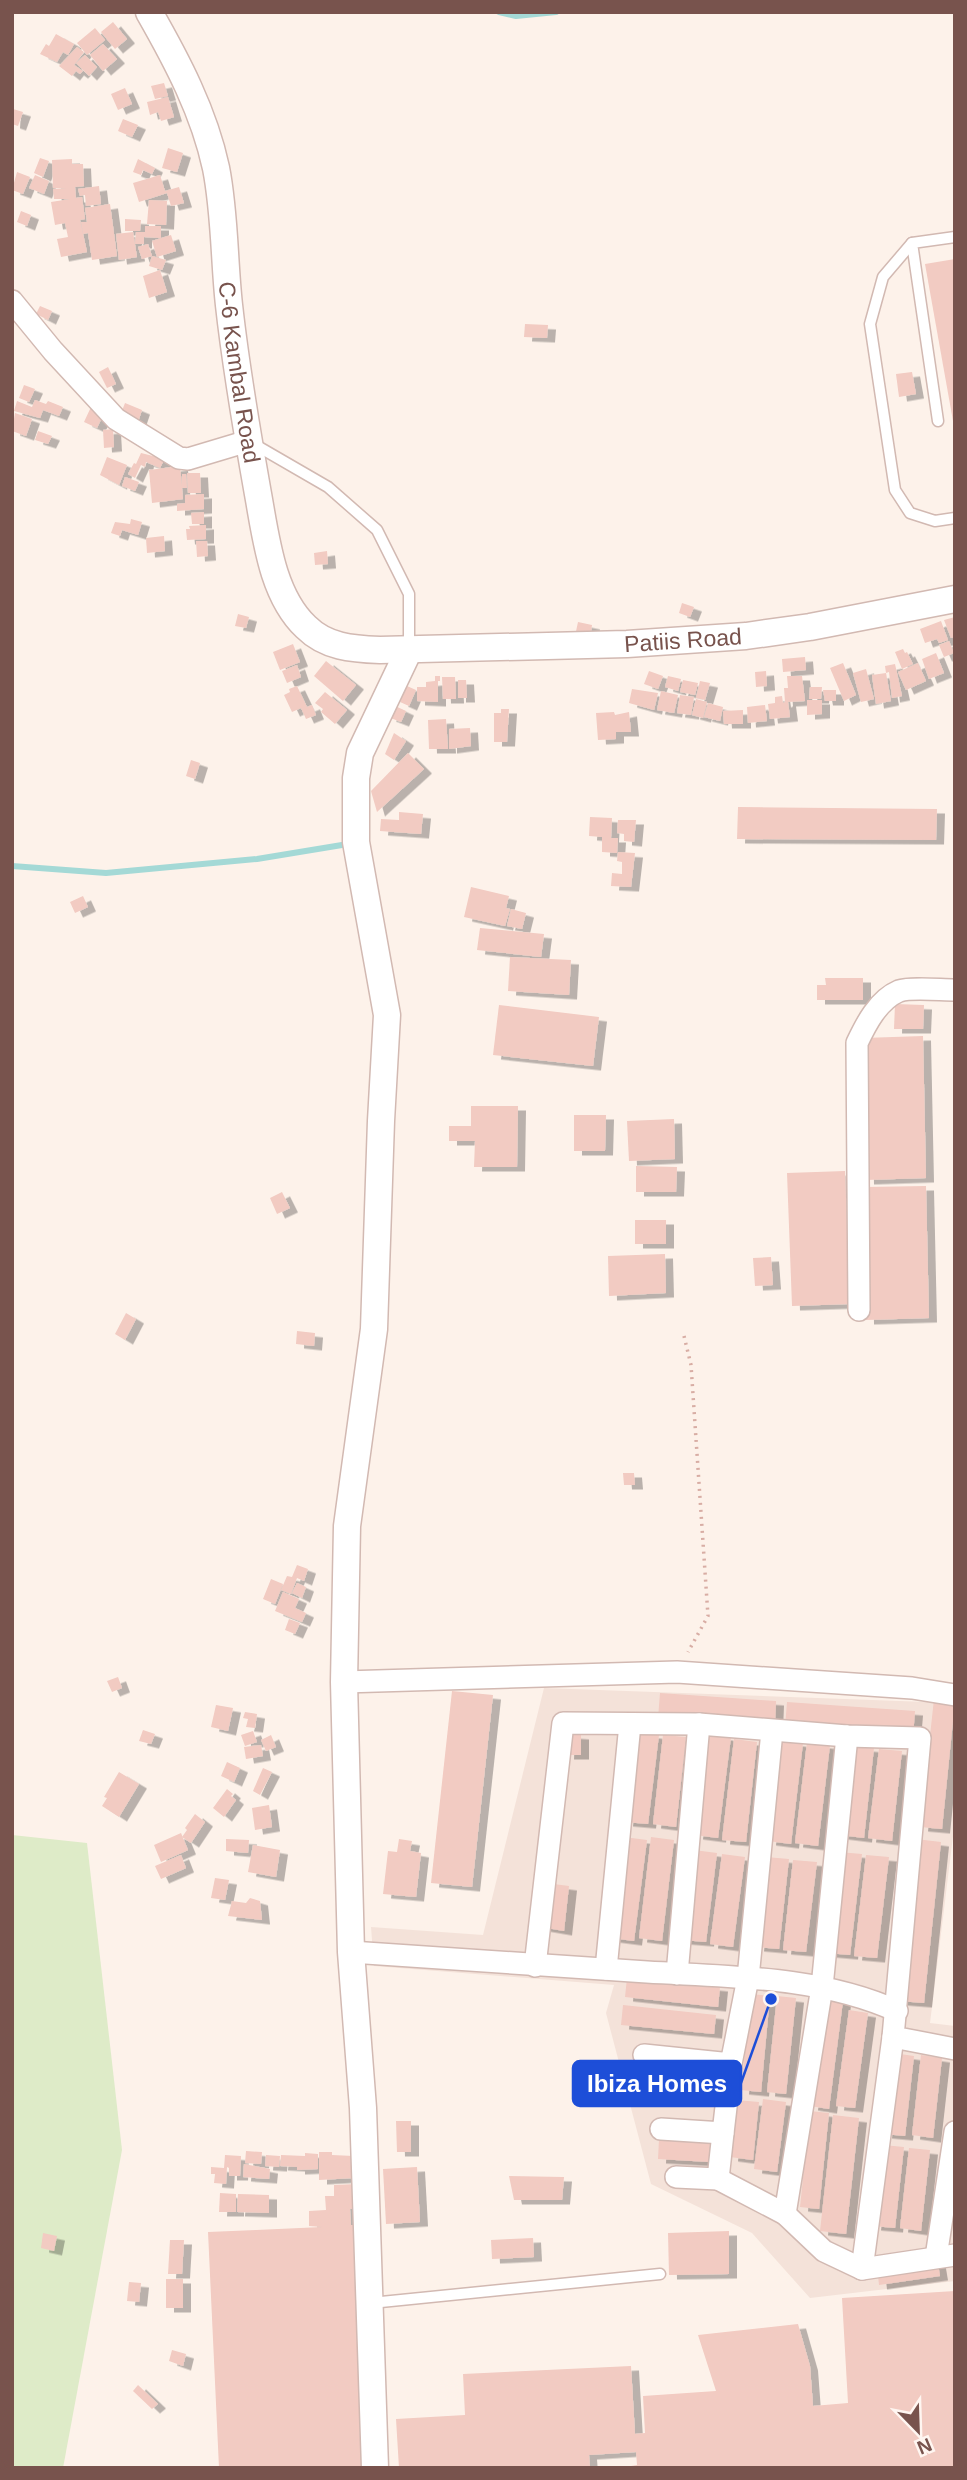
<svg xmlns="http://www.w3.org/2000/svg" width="967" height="2480" font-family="Arial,sans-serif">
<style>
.residential{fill:#f4e2d9}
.green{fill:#deebc8}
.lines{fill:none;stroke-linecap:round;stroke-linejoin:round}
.stream{stroke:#a4d9d6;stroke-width:6}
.building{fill:#f2cbc2;filter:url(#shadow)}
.service-casing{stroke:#d2b9b2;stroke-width:13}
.minor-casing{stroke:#d2b9b2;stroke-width:24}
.tertiary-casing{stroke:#d2b9b2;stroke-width:29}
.path{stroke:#d8ada4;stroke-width:3.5;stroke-dasharray:2 5;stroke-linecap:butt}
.service{stroke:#fff;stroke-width:10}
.minor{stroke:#fff;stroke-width:21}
.tertiary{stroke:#fff;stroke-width:26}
.labels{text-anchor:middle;stroke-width:5;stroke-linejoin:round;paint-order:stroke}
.street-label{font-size:23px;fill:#78534d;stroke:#fff6f1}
.leader{fill:none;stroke:#1d4ed8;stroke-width:2.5}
.callout-dot{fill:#1d4ed8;stroke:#fff6f1;stroke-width:2.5}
.callout{fill:#1d4ed8;stroke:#1d4ed8;stroke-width:2.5}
.callout-label{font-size:24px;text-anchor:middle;font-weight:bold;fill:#fff}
</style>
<defs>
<filter id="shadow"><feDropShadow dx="8" dy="4.5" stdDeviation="0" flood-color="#0004"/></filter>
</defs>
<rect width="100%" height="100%" fill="#fdf2ea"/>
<!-- residential -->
<path class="residential" d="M544,1688l411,15v117l-25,203 25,3v255l-145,17 -58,-65 -101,-49 -45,-171 8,-28 -240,-19 -3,-39 112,8z"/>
<!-- green -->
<path class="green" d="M12,1835l75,8 35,307 -59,318h-51z"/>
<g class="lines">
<!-- stream -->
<g class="stream">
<path d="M499,12l17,4 40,-4"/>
<path d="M12,866l94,7 151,-14 91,-15"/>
</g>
</g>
<!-- building -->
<g class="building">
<path d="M113,22l14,17 -12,10 -14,-17z"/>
<path d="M95,28l10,12 -18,15 -10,-12z"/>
<path d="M56,34l18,10 -6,11 -5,-3 -6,10 -17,-8 6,-10 3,2z"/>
<path d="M103,44l14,15 -14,12 -13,-16z"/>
<path d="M77,47l7,5 -10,13 9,6 -3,3 -4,-3 -4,5 -13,-10z"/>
<path d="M85,55l12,12 -8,9 -13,-13z"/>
<path d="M164,83l4,13 -13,3 -4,-13z"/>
<path d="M125,88l7,16 -14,6 -7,-16z"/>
<path d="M168,97l6,20 -13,4 -3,-9 -8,3 -3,-13z"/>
<path d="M13,109l10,3 -5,14 -6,-2z"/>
<path d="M123,119l15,6 -6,12 -14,-6z"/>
<path d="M168,148l15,5 -6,19 -15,-4z"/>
<path d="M40,158l9,3 -6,16 -9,-4z"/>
<path d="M72,159v5h11l1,22 -9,1 1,11 6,-1 3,22 -5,1 7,32 -26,5 -4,-18 11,-2 -3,-14 -10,2 -4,-23 19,-3h-16l-1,-10 13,-1h-13l-1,-28z"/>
<path d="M138,159l17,9 -3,6 -9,-4 -2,5 -8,-3z"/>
<path d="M17,172l13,5 -7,17 -11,-4z"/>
<path d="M35,175l14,6 -5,13 -15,-6z"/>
<path d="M160,175l5,16 14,-4 5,16 -13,3 -4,-13 -28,9 -6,-19z"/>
<path d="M99,186l2,18 -15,2 -1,-11 -5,1 -2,-7z"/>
<path d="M149,200l18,1 -1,24 -19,-1z"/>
<path d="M110,204l7,52 -25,4 -4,-27 -5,1 -2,-12h6l-2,-14z"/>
<path d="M21,211l10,4 -4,11 -10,-4z"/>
<path d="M125,219l16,1 -1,11h-15z"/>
<path d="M145,226h16v12l-17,-1v7h-9l1,-12h9z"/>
<path d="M133,232l4,25 -18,3 -3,-26z"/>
<path d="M171,235l5,16 -19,6 -5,-16z"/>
<path d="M148,244l4,12 14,4 -4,10 -13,-4 3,-10 -10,3 -4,-12z"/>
<path d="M955,259v162h-2l-28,-157z"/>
<path d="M160,270l7,22 -18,6 -6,-22z"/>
<path d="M40,306l12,5 -4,9 -12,-6z"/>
<path d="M525,324l23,1 -1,13 -23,-1z"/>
<path d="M108,367l8,17 -9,4 -8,-16z"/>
<path d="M912,372l4,22 -17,3 -3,-23z"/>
<path d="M24,385l11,4 -6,13 -10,-4z"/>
<path d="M35,400l11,4 2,-3 15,6 -4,9 -16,-6 -3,8 -26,-7 3,-10 15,6z"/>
<path d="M125,403l17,7 -4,12 -18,-6z"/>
<path d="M91,407l12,8 -6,13 -13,-6z"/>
<path d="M15,413l17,6 -6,17 -14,-5z"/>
<path d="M113,429l1,18 -10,1 -1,-18z"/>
<path d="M38,431l14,5 -4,8 -13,-4z"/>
<path d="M156,449l11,5 -7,14 -14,-6 -1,5 -4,-2 -6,13 -7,-4 6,-11 2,1 5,-11 20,5 -7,-3z"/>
<path d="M107,457l20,8 -8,20 -19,-10z"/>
<path d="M180,466l2,20v-12h4l1,14h-5l1,11 -31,4 -3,-33z"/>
<path d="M187,473h13l1,20h-13z"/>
<path d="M125,477l14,5 -4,9 -13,-5z"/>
<path d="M204,494v15l-27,2v-7l8,-1v-8z"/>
<path d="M204,512v12h-12l-1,-11z"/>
<path d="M131,519l11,3 -4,13 -16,-5 -2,6 -9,-3 4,-11 15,2z"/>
<path d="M206,525v14l-19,1 -1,-11h4l-1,-3z"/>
<path d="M164,536l1,15 -18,2 -1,-15z"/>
<path d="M196,541h11l1,15 -11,1z"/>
<path d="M327,551l1,13 -13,1 -1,-12z"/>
<path d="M682,603l12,4 -4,10 -11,-4z"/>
<path d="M238,614l11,3 -3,11 -11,-2z"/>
<path d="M955,617v20l-4,1 -7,-18z"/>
<path d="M941,621l7,19 -9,3 -2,-4 -12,4 -5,-14z"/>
<path d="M578,622l14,3 -2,14 -15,-3z"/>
<path d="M949,641l5,12 -10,4 -5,-12z"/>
<path d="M293,644l7,18 -20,8 -7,-18z"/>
<path d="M903,649l2,4 2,-1 6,12 -11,5 -7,-17z"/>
<path d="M936,653l8,20 -15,6 -7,-20z"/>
<path d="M805,657l1,13 -23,2 -1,-13z"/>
<path d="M326,661l30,24 -13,16 -29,-25z"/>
<path d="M843,663l13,32 -12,6 -14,-33z"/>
<path d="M918,663l8,18 -20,9 -8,-18z"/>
<path d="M895,664l7,32 -10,2 -3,-26 -3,1 -1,-7z"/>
<path d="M297,665l4,12 -14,6 -5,-12z"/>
<path d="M866,669l8,30 -13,3 -8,-29z"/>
<path d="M649,671l14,5 -5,13 -14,-5z"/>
<path d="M766,671l1,15 -11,1 -1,-15z"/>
<path d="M886,673l5,28 -15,3 -4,-29z"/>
<path d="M435,676h5v5h-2v21l-21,-1v-14h9v-5l9,-1z"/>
<path d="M668,676l13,3 -3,12 -13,-4z"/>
<path d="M787,676h15l3,25 -17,1 2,15 -20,2 -2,-15 7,-1v-6l7,-1 1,7 2,-1 -1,-14h4z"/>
<path d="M442,677h13l1,22h-13z"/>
<path d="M458,680h8l1,18h-9z"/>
<path d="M683,680l15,3 -3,12 -15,-3z"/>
<path d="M700,681l10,2 -5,17 -9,-2z"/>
<path d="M297,686l10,21 5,-2 4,10 -10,4 -5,-11 -9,4 -8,-17 6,-3 -1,-3z"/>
<path d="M407,686l9,4 -7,16 -9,-4z"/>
<path d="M810,687h12l-1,12h-12z"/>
<path d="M632,689l26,4 -4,17 -25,-7z"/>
<path d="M823,690h13v11h-11z"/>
<path d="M661,691l17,4 -4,18 -17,-3z"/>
<path d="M325,692l22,18 -12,14 -14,-12 2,-3 -8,-6z"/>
<path d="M680,695l14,2 -3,18 -14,-2z"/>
<path d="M696,699l11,3 -4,16 -11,-3z"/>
<path d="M807,700h15v14l-15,1z"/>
<path d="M708,703l15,4 -3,14 -16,-4z"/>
<path d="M393,705l13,6 -5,11 -13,-5z"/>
<path d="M765,705l2,16 -19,2 -1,-16z"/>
<path d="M501,709h8l-2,33h-13v-29h7z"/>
<path d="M743,710v14h-19l-1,-13z"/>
<path d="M614,712l1,3 14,-3 2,20h-15v7l-18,1 -2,-27z"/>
<path d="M446,719l2,30h-19l-1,-29z"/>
<path d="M470,728l1,18 -22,3v-20z"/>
<path d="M394,733l12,8 -12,19 -9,-6z"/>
<path d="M408,753l16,16 -47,43 -6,-21z"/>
<path d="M191,760l9,3 -5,16 -9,-3z"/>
<path d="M738,807l199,2 -1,31 -199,-1z"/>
<path d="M399,812l24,2 -2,20 -41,-3 1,-12 18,1z"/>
<path d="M590,817l22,1 -1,20h7l-1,15 -15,-1v-15l-13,-1z"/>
<path d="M618,820h18l-2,22 -10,-1v-7l-7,-1z"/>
<path d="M618,852l17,1 -4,34 -20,-1 1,-13 10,1v-12l-5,-1z"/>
<path d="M471,887l38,9 -3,12 4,1 -5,17 -41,-9z"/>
<path d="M83,896l5,11 -13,6 -5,-11z"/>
<path d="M511,909l15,4 -4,16 -15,-3z"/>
<path d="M480,928l64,6 -3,23 -64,-7z"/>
<path d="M510,957l61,3 -2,35 -61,-4z"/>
<path d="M825,978h38v22h-46v-15h9z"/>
<path d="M895,1004l29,1 -1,24h-29z"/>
<path d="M499,1005l100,12 -6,49 -100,-11z"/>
<path d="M923,1036l3,142 -60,2 -3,-142z"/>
<path d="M471,1106h47l-1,61h-43l1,-26h-26v-15h22z"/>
<path d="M574,1115h32l-1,36h-31z"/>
<path d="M674,1119l1,40 -46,2 -2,-40z"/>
<path d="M636,1166l41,1 -1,25h-40z"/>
<path d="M845,1171l5,133 -58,2 -5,-133z"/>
<path d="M926,1186l3,132 -63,2 -2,-133z"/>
<path d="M282,1192l8,16 -13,6 -7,-16z"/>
<rect x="635" y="1220" width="31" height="24"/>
<path d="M665,1254l1,39 -57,3 -1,-40z"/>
<path d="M771,1257l2,28 -18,1 -2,-28z"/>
<path d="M126,1313l10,6 -11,21 -10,-6z"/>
<path d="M297,1331l18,2 -1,13 -18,-2z"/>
<path d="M623,1473h11l1,12h-11z"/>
<path d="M297,1565l11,4 -4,12 -7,-3 -6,16 -10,-4 6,-14 5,1z"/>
<path d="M271,1579l12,5 -8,20 -12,-5z"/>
<path d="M297,1583l9,4 -4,11 -10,-5z"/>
<path d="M283,1592l16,7 -4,9 11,5 -4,9 -27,-11z"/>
<path d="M289,1619l11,4 -5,11 -10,-4z"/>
<path d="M118,1677l4,11 -10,4 -5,-11z"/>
<path d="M452,1691l41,4 -21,192 -41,-4z"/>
<path d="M660,1693l116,8 -1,25 -117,-8z"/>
<path d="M934,1699l21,2 -13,128 -22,-2z"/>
<path d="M787,1702l128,9 -2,25 -128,-9z"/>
<path d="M216,1705l17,3 -5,23 -17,-4z"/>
<path d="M245,1712l12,2 -2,14 -9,-1 2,-8 -5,-1z"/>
<path d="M143,1730l12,4 -4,10 -12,-3z"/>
<path d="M253,1731l4,11 -12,4 -4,-11z"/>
<path d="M636,1732l23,3 -11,89 -23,-2z"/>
<path d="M567,1734l14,1v20h-15z"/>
<path d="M708,1734l23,3 -13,101 -23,-3z"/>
<path d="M271,1735l5,12 -10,4 -5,-11z"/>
<path d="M663,1735l23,2 -10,90 -23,-3z"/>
<path d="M734,1739l23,3 -11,100 -24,-2z"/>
<path d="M779,1740l24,3 -12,101 -23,-3z"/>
<path d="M807,1742l23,3 -12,101 -23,-3z"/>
<path d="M261,1745l2,11 -17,3 -2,-12z"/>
<path d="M851,1746l23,2 -10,90 -24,-3z"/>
<path d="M879,1749l23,2 -10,90 -24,-3z"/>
<path d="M227,1762l13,6 -6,14 -13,-6z"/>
<path d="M263,1768l9,4 -12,23 -7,-4z"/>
<path d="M119,1772l20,12 -20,33 -17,-11 5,-8 -3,-1z"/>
<path d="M227,1789l6,5 -2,2 5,4 -12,17 -11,-9z"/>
<path d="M269,1805l3,22 -17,3 -3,-22z"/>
<path d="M195,1814l10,8 -14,21 -9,-6 5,-7 -2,-2z"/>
<path d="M181,1833l7,17 -27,12 -7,-17z"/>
<path d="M624,1837l23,3 -13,101 -23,-3z"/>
<path d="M651,1837l23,3 -12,101 -23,-3z"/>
<path d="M226,1839l23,1 -1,13 -22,-2z"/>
<path d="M399,1839l13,2 -2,10 11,2 -5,44 -33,-3 5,-43 9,1z"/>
<path d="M916,1839l25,3 -17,161 -25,-2z"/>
<path d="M253,1845l27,5 -4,27 -28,-5z"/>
<path d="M694,1850l23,3 -11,89 -24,-2z"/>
<path d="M839,1852l23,2 -12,101 -23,-2z"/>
<path d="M722,1854l23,3 -12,90 -23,-3z"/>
<path d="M181,1855l5,13 -25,11 -6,-13z"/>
<path d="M866,1855l23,2 -12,101 -23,-2z"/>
<path d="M766,1857l23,2 -10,90 -23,-2z"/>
<path d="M793,1860l24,2 -11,90 -23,-2z"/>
<path d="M215,1878l14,2 -4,20 -14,-2z"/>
<path d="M546,1883l23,3 -5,45 -23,-4z"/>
<path d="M250,1898l10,3 2,19 -34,-4 4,-15 14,2z"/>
<path d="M627,1978l93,9 -2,20 -93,-10z"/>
<path d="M751,1994l19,2 -9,96 -20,-2z"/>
<path d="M777,1996l19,2 -10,96 -19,-2z"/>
<path d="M823,1998l20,3 -14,108 -19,-3z"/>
<path d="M623,2005l93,10 -2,19 -93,-9z"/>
<path d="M849,2010l19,3 -13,95 -19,-2z"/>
<path d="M893,2053l21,3 -9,80 -21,-2z"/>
<path d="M921,2055l21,3 -9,80 -21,-3z"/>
<path d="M636,2057l73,6 -1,18 -74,-6z"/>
<path d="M763,2099l23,3 -9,70 -23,-3z"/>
<path d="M736,2100l23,2 -6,58 -23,-3z"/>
<path d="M810,2111l19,2 -10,96 -19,-2z"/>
<path d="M833,2115l26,3 -13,116 -26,-3z"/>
<path d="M396,2121h15v31h-14z"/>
<path d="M659,2139l51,4 -1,19 -51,-3z"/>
<path d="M883,2145l21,2 -9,81 -22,-2z"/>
<path d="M909,2148l21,2 -9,81 -21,-3z"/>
<path d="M246,2151l16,1 -1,12 -16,-1z"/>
<path d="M319,2152h13v3l22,1v22l-35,2z"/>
<path d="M305,2153l13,1v15l-21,1v-3l-17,-1 1,-11 24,1z"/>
<path d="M225,2155l16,1 -1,20h-11v-8l-2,-1 -1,17 -12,-1 1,-9h-4v-7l13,1z"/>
<path d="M266,2155l14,1 -1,11 -14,-1z"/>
<path d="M244,2164l26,5 -1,10 -26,-2z"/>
<path d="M417,2167l3,55 -34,2 -3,-55z"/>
<path d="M509,2176l55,1 -2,23h-48z"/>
<path d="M356,2184v24l-6,1 1,16h4l11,243h-147l-11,-236 114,-5 -13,-1v-15l17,-1 -1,-14h9v-11z"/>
<path d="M220,2193l16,1v18h-17z"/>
<path d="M238,2194l31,1v18l-32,-1z"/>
<path d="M729,2231v43l-60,1 -1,-42z"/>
<path d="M43,2233l14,3 -3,15 -13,-3z"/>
<path d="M533,2238l1,19 -42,2 -1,-19z"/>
<path d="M170,2240h14l-2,34h-14z"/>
<path d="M937,2258l3,18 -61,9 -2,-19z"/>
<rect x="166" y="2279" width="17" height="29"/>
<path d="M129,2282l12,1 -2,19 -12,-1z"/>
<path d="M955,2291v177h-324v-2l6,-1 -1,-13 -47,3 1,13h-191l-3,-49 69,-4 -2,-41 168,-8 4,68 10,-1 -2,-37 73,-5 -18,-56 100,-11 12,42 3,40 35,-3 -6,-105z"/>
<path d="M172,2350l14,4 -3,12 -14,-5z"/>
<path d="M138,2385l20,19 -6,5 -19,-18z"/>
</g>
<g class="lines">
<defs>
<g id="service">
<path d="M912,243l-29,34 -13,47 25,166 15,23 25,8 20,-3"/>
<path d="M938,421l-26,-178 43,-6"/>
<path d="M252,443l76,44 49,43 32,64v56"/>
<path d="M371,2303l289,-29"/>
</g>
<g id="minor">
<path d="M12,301l41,50 63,68 63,39 9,1 60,-18"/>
<path d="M859,1310l-2,-267c9,-19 21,-43 42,-52 12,-4 41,-1 56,-1"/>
<path d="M344,1682l333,-10 235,16 43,7"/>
<path d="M351,1952c99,7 198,13 296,20 84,5 173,4 250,39"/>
<path d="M535,1966l28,-243 136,1 148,12 73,2 -27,299 62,12"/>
<path d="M606,1969l24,-245"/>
<path d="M677,1974l22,-250"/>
<path d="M644,2055l87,9 17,-86 24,-247"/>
<path d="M661,2129l62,4 8,-69"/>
<path d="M676,2177l42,2 5,-46"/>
<path d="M718,2179l67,35 39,37 38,18 93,-14"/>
<path d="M785,2214l37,-227 25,-251"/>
<path d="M936,2257l19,-125"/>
<path d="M862,2269l31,-232"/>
</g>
<g id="tertiary">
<path id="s1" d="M149,12c28,49 55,100 67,156 9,45 8,92 13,137 7,64 18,127 29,189 8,44 14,101 48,133 20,20 46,22 74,23l247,-6 119,-8 64,-9 145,-28"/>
<path d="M375,2468l-12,-360 -12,-156 -7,-270 3,-156 27,-197 7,-208 6,-106 -31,-173v-64l4,-25 49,-103"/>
</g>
</defs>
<!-- service casing -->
<use href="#service" class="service-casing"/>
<!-- minor casing -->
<use href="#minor" class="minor-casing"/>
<!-- tertiary casing -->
<use href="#tertiary" class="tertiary-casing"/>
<!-- path -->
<path class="path" d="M684,1336l7,29 17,251 -20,36"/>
<!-- service -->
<use href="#service" class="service"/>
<!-- minor -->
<use href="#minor" class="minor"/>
<!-- tertiary -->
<use href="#tertiary" class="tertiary"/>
</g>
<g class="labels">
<!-- street labels -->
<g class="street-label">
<text dy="8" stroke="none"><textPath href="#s1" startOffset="376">C-6 Kambal Road</textPath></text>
<text dy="8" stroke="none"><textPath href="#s1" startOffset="1026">Patiis Road</textPath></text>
</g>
</g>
<!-- callouts -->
<path class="leader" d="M771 1999L741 2083"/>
<circle class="callout-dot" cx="771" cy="1999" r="7"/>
<rect class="callout" x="573" y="2061" width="168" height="45" rx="7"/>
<g class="callout-label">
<text x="657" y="2092">Ibiza Homes</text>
</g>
<!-- border -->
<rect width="967" height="2480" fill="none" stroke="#78534d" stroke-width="28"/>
<!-- north arrow -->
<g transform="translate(918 2431) rotate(157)" stroke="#fff6f1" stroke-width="5" paint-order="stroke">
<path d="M0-5L12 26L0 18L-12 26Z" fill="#78534d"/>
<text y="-10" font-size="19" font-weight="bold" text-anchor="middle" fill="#78534d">N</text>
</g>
</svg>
